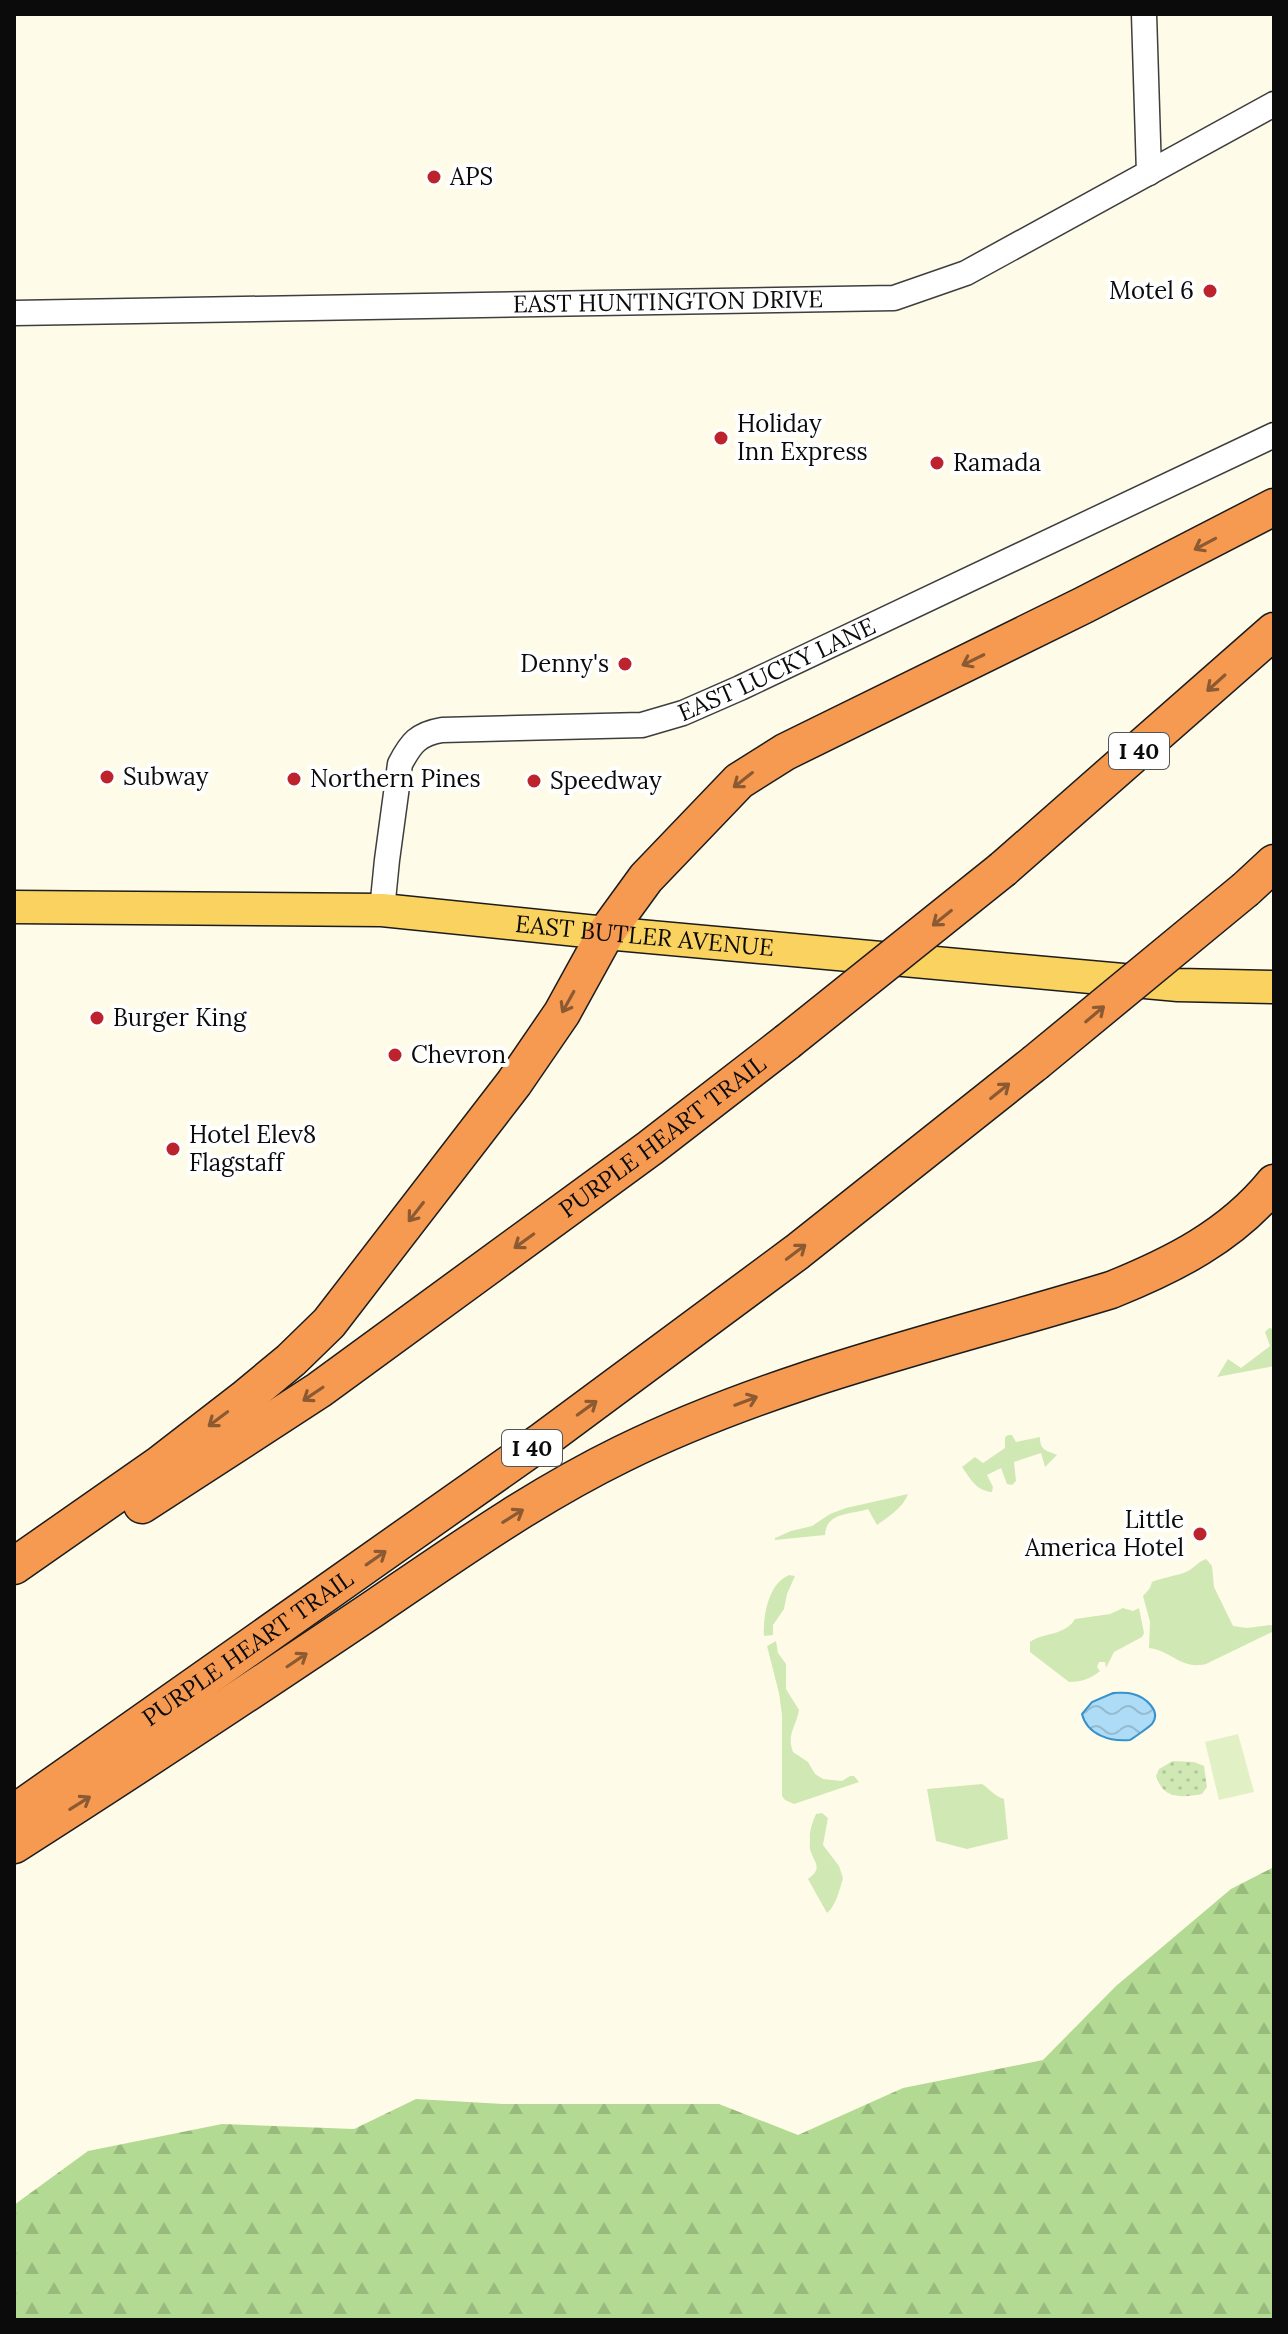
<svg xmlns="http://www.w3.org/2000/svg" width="1288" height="2334" font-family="Lora,serif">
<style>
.grass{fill:#d0e9b4}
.forest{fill:url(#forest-firs)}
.park{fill:url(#park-dots)}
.pitch{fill:#e2f0c6}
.water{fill:url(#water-waves);stroke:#3492ce;stroke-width:2}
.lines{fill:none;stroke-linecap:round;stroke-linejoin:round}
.minor-casing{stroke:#3e3e3e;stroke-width:27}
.major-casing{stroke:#1c1c1c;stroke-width:35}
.highway-casing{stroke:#1c1c1c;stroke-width:39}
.minor{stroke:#fff;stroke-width:24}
.major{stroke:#fad25f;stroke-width:32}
.highway{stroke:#f69a51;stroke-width:36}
.highway-bridge-casing{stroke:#1c1c1c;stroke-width:39;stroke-linecap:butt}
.highway-bridge{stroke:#f69a51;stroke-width:36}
.oneway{stroke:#8c5a32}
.poi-dot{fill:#bc232c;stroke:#fff;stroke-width:3}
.labels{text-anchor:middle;stroke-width:8;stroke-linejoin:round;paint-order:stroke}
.shield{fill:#fff;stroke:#545454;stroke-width:2}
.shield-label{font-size:22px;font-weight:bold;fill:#0b0b0b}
.poi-label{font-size:24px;fill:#0b0b0b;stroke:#fff;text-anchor:start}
.street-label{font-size:24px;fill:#0b0b0b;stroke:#fff}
</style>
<defs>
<pattern id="forest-firs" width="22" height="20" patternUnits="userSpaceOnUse" patternTransform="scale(2)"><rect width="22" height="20" fill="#b3da93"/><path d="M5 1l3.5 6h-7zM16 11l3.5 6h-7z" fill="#99ba7d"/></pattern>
<pattern id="park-dots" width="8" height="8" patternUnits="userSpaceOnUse" patternTransform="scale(2)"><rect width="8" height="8" fill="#d0e9b4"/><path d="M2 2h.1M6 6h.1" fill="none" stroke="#b1c699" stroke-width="1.8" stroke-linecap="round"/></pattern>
<pattern id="water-waves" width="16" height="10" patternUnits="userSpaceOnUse" patternTransform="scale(2)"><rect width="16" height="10" fill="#aedcf6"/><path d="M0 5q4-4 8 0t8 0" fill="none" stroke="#94bbd2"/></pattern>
</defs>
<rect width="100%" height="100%" fill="#fffbe9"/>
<!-- grass -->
<g class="grass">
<path d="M1269,1328l5,1v37l-57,11 11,-18 13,9 29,-22 -5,-14z"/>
<path d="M1008,1435h4l4,7 24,-5c0,13 5,13 17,18l-12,12 -4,-14 -27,9 2,19 -4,4 -5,-1 -6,-16 -14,7 6,12 -1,5c-16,-1 -22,-14 -30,-25l13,-10 8,6 22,-15v-11z"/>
<path d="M908,1494c-5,14 -20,23 -31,31l-9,-16c-18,6 -42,3 -43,26l-50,5v-2l16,-7 21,-5 18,-12 16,-6z"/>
<path d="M1206,1559l6,7 2,21 19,39 14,2 23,-3 4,1v5l-68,33c-25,6 -34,-13 -57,-16l1,-26 -7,-26 7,-8 2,-6c11,-5 26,-6 36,-11 7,-4 10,-9 18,-12z"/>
<path d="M789,1575l6,1 -8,18 -3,15 -11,16v10l-9,1c-1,-20 4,-52 25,-61z"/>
<path d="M1123,1608l10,3 6,-3 5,25 -2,4 -28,15 -8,16 -1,-6h-6l-2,5 3,4c-9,8 -20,11 -31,11l-39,-30v-10c14,-10 35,-6 45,-23l35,-5z"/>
<path d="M776,1641l2,12 8,11v25l13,21c-2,15 -13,24 -6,42l15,10 7,12 8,5 19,2 8,-5h4l5,6 -65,22 -9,-4 -3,-4v-81l-3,-22 -12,-47z"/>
<path d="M982,1784c8,5 12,12 22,15l4,40 -41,10 -31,-8 -9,-52z"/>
<path d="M822,1813l6,5 -5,27 16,21 4,12c-3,10 -7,28 -16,35l-19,-34c15,-11 7,-15 3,-27 -2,-4 -1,-9 -1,-13 -1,-8 3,-18 6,-25z"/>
</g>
<!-- forest -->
<path class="forest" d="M1274,1867v453h-1260v-115l74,-54 134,-27 132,5 62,-30 87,5h216l79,31 105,-47 140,-28 73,-74 115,-97z"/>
<!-- park -->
<path class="park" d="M1173,1761l21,1 10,4 3,21 -5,7c-21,4 -39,5 -46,-18l3,-7z"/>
<!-- pitch -->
<path class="pitch" d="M1238,1734l16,58 -35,8 -14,-58z"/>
<!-- water -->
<path class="water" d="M1113,1693c7,0 13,-1 20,1 12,3 29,17 19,30 -3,3 -17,13 -22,16 -19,2 -43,-5 -48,-26l10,-12z"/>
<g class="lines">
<defs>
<g id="minor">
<path d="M1144,14l5,159"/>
<path id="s1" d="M14,313l880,-15 72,-25 308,-169"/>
<path id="s2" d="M382,910l5,-50 13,-96c11,-21 18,-30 42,-34l200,-5 41,-12 57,-25 534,-253"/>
</g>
<g id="major">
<path id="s3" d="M14,907l368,3 224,23 572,52 96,2"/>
</g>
<g id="highway">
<path d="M1003,869l271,-238"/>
<path d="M1246,889l28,-26"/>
<path id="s4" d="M142,1505l177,-115 331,-242 137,-106"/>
<path d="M14,1566l146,-102 84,-65 47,-39 38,-37 185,-240 48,-70 44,-80 40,-55 93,-97 46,-29 299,-147 190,-98"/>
<path id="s5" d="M14,1813l528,-372 255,-189 238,-189"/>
<path d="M14,1845c121,-77 240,-156 359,-236 81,-55 161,-112 249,-155 155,-76 325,-114 489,-164 62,-25 120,-54 163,-107"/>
</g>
</defs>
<!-- minor casing -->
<use href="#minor" class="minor-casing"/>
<!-- major casing -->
<use href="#major" class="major-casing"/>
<!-- highway casing -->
<use href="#highway" class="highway-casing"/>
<!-- minor -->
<use href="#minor" class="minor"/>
<!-- major -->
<use href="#major" class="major"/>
<!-- highway -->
<use href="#highway" class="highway"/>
<defs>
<g id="highway-bridge">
<path d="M787,1042l216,-173"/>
<path d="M1035,1063l211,-174"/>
</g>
</defs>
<!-- highway-bridge casing -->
<use href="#highway-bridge" class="highway-bridge-casing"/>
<!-- highway-bridge -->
<use href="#highway-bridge" class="highway-bridge"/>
</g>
<!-- one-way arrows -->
<defs><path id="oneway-shaft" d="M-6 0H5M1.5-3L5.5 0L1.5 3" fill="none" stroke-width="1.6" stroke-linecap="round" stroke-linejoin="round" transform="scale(2)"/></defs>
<g class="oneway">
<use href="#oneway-shaft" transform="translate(1205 544) rotate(152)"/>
<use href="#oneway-shaft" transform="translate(973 660) rotate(154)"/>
<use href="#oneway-shaft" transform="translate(1216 683) rotate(138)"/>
<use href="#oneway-shaft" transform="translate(743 780) rotate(142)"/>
<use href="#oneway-shaft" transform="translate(942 918) rotate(141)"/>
<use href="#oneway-shaft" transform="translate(568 1002) rotate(119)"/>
<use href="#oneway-shaft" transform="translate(1095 1014) rotate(-40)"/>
<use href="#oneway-shaft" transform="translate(1000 1091) rotate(-39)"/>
<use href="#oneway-shaft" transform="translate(416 1212) rotate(128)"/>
<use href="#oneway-shaft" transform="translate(524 1241) rotate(144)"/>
<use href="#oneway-shaft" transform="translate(796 1252) rotate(-37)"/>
<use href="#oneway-shaft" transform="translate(313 1394) rotate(146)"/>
<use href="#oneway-shaft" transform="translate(746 1401) rotate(-21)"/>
<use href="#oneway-shaft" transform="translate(587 1408) rotate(-36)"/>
<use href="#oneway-shaft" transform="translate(218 1419) rotate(143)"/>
<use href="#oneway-shaft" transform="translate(513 1516) rotate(-32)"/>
<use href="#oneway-shaft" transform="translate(376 1558) rotate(-35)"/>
<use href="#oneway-shaft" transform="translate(297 1660) rotate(-34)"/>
<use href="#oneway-shaft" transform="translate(80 1803) rotate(-32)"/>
</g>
<!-- markers -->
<g class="poi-dot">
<circle cx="434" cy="177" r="8"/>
<circle cx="1210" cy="291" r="8"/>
<circle cx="721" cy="438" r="8"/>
<circle cx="937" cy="463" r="8"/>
<circle cx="625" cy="664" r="8"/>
<circle cx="107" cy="777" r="8"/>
<circle cx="294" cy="779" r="8"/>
<circle cx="534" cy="781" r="8"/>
<circle cx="97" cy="1018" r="8"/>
<circle cx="395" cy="1055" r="8"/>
<circle cx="173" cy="1149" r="8"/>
<circle cx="1200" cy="1534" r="8"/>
</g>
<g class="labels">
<!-- shield labels -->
<g class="shield">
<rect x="1109" y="733" width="60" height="36" rx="6"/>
<rect x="502" y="1430" width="60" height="36" rx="6"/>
</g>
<g class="shield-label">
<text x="1139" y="759">I 40</text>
<text x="532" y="1456">I 40</text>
</g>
<!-- poi labels -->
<g class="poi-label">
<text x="450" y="185">APS</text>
<text x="1194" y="299" text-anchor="end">Motel 6</text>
<text x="737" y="432">Holiday<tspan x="737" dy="28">Inn Express</tspan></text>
<text x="953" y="471">Ramada</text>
<text x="609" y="672" text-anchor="end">Denny's</text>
<text x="123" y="785">Subway</text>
<text x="310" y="787">Northern Pines</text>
<text x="550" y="789">Speedway</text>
<text x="113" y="1026">Burger King</text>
<text x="411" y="1063">Chevron</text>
<text x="189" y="1143">Hotel Elev8<tspan x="189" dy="28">Flagstaff</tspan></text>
<text x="1184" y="1528" text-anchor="end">Little<tspan x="1184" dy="28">America Hotel</tspan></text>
</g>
<!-- street labels -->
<g class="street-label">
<text dy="8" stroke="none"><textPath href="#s1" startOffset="654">EAST HUNTINGTON DRIVE</textPath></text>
<text dy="8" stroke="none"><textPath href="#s2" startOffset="550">EAST LUCKY LANE</textPath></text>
<text dy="8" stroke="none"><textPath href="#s3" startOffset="632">EAST BUTLER AVENUE</textPath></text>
<text dy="8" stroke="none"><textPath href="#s4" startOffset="638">PURPLE HEART TRAIL</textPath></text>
<text dy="8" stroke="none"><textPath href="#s5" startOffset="286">PURPLE HEART TRAIL</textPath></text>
</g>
</g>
<!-- border -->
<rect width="1288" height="2334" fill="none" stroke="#0b0b0b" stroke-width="32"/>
</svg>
